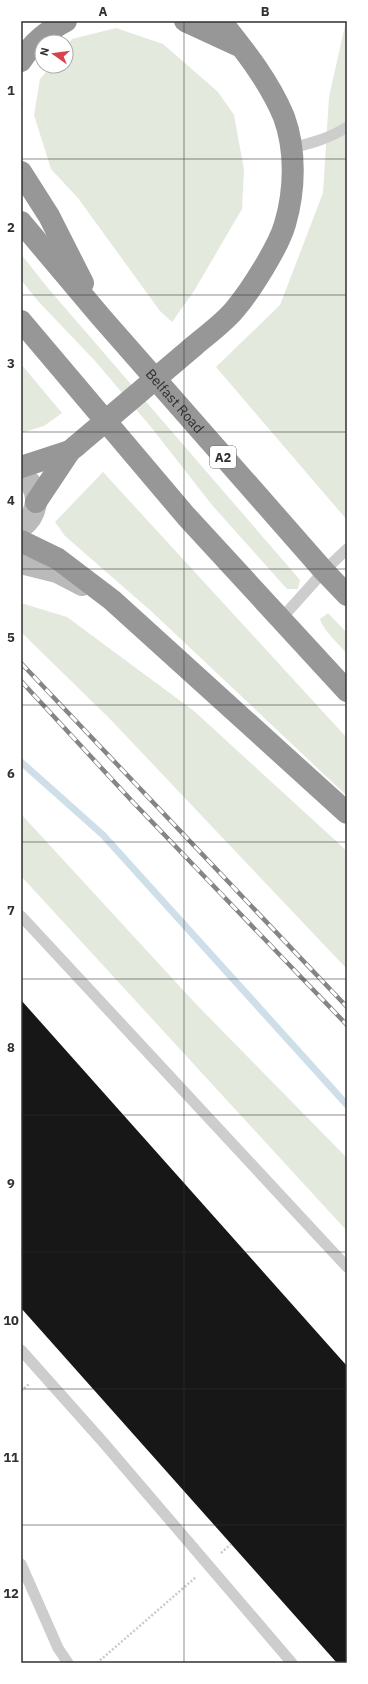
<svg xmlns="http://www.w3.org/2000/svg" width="368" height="1684" font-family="'IBM Plex Sans',sans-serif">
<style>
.green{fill:#e3e9dd}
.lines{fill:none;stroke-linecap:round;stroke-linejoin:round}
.stream{stroke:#cedfea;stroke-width:7}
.building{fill:#171717}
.path{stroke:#cacaca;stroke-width:2.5;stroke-dasharray:2 2;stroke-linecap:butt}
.lane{stroke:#cdcdcd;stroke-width:11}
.secondary{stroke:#bababa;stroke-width:22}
.highway{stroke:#979797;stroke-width:22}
.rail-casing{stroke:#858585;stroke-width:4.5}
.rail{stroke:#fff;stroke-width:3;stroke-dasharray:9;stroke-linecap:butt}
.highway-bridge{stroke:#979797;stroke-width:22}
.grid{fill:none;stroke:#303030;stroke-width:1;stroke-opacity:0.55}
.labels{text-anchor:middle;stroke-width:4;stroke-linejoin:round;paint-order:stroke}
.shield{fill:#fff;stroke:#6e6e6e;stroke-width:1}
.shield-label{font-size:13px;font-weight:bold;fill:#303030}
.street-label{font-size:14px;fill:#303030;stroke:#fff}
.neatline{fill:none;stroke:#303030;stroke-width:1.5}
.grid-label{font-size:13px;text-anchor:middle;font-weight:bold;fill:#303030}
</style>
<rect width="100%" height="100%" fill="#fff"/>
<!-- green -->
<g class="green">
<path d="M346,21h1v499l-131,-153 64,-62 43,-112 6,-96z"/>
<path d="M116,28l47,16 55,48 16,23 5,28 5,26 -2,40 -48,82 -22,31 -12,-11 -82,-113 -27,-29 -17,-54 6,-36 11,-13h15v-19l6,-8z"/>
<path d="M21,254l26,33 253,293 -2,9h-11l-75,-84 -61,-78 -55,-65 -58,-61 -17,-21z"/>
<path d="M21,364l41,49 -18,13 -23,7z"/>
<path d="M103,472l244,266v58l-196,-185 -86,-75 -10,-14z"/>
<path d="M21,603l46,14 127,94 153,140v118l-237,-250 -89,-87z"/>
<path d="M328,613l19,20v21c-8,-10 -24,-24 -27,-35z"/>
<path d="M21,814l174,189 152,155v73l-326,-355z"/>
</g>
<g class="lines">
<!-- stream -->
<path class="stream" d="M21,762l82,73 244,270"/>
</g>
<!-- building -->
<path class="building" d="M21,1000l326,366v297h-10l-316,-355z"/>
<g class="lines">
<!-- path -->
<g class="path">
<path d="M21,104h4"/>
<path d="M21,1391l8,-7"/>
<path d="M221,1553l10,-9"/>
<path d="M97,1663l99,-86"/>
</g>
<!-- lane -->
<g class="lane">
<path d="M292,148c20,-5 38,-10 55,-21"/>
<path d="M281,619l43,-48 23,-22"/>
<path d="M21,916l326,351"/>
<path d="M21,1350l82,92 189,221"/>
<path d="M21,1564l37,84 10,15"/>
</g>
<!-- secondary -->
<g class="secondary">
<path d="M21,475c22,13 18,39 0,53"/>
<path d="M21,563l36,9 25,13"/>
</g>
<!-- highway -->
<g class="highway">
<path d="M185,21l52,24"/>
<path d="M21,61c12,-19 26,-30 45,-40"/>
<path d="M21,172l28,44 34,67"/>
<path id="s1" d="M21,222l80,95 223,254 23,24"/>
<path d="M21,321l165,195 161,175"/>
<path d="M194,346c14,-12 31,-24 42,-38 15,-18 43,-62 49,-84 10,-34 11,-74 -1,-107 -15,-36 -39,-66 -63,-96"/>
<path d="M21,467l49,-16"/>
<path d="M36,502l34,-51 6,-5"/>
<path d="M21,541l37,18 54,41 235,213"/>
</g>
<defs>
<g id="rail">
<path d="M21,663l326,344"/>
<path d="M21,681l110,119 216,225"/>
</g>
</defs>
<!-- rail casing -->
<use href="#rail" class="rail-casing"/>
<!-- rail -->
<use href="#rail" class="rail"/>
<!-- highway-bridge -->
<path class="highway-bridge" d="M76,446l118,-100"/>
</g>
<!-- grid -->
<path class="grid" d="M184,21v1642M21,159h326M21,295h326M21,432h326M21,569h326M21,705h326M21,842h326M21,979h326M21,1115h326M21,1252h326M21,1389h326M21,1525h326"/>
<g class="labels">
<!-- shield labels -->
<rect class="shield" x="210" y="446" width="26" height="22" rx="3"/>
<g class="shield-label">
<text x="223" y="462">A2</text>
</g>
<!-- street labels -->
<g class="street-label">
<text dy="5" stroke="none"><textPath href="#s1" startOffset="236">Belfast Road</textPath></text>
</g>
</g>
<!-- border -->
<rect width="368" height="1684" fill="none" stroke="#ffffff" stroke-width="44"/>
<!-- north arrow -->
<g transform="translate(54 54) rotate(284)"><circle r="19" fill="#ffffff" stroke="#acacac"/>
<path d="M0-3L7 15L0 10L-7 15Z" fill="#d74250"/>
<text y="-6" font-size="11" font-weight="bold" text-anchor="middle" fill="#303030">N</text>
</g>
<rect x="22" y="22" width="324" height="1640" class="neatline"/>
<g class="grid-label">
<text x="103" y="16">A</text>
<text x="265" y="16">B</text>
<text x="11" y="95">1</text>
<text x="11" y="232">2</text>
<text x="11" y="368">3</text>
<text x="11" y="505">4</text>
<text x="11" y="642">5</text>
<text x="11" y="778">6</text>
<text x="11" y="915">7</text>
<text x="11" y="1052">8</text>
<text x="11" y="1188">9</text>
<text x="11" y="1325">10</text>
<text x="11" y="1462">11</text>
<text x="11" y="1598">12</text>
</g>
</svg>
